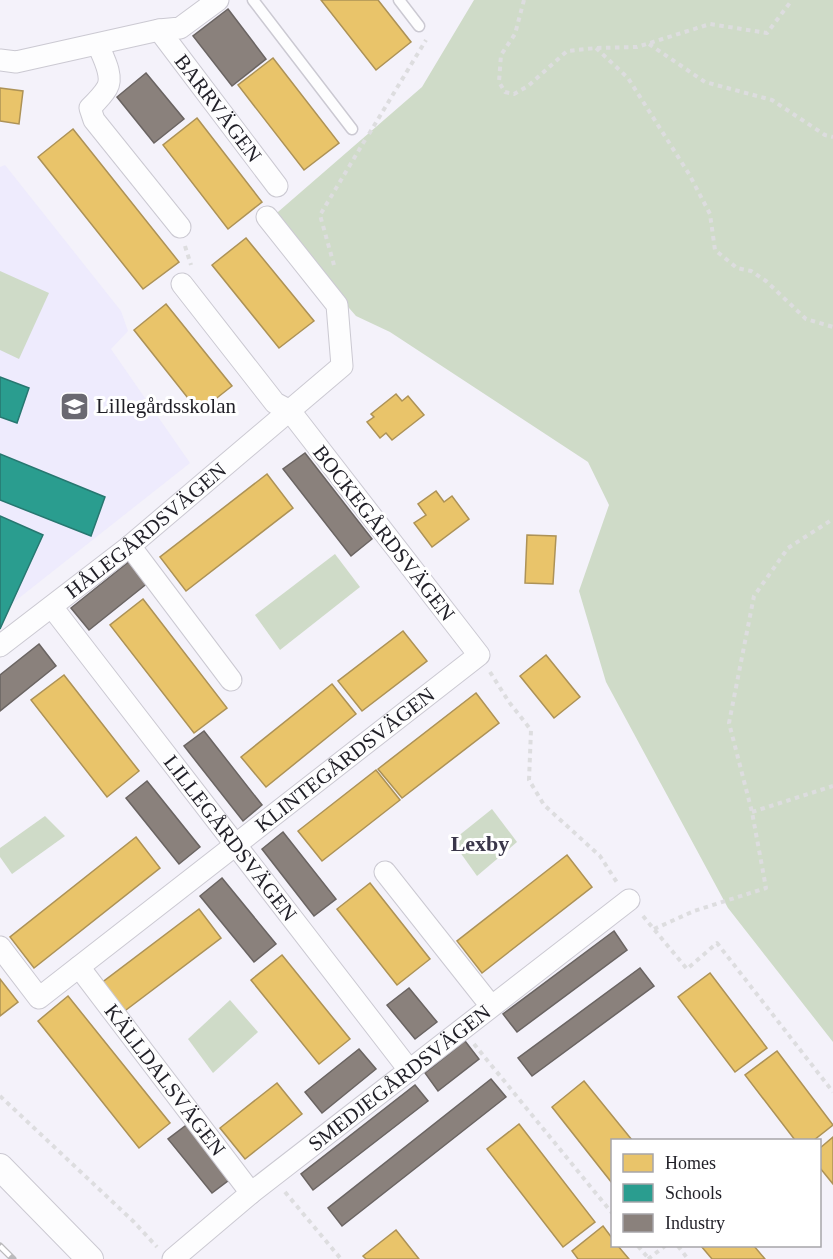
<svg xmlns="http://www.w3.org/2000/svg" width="833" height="1259" font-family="'Times New Roman',serif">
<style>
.built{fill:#eeebfd}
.green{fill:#cfdbc8}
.homes{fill:#e9c46a;stroke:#ad9256;stroke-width:1.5}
.schools{fill:#2a9d8f;stroke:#277770;stroke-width:1.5}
.industry{fill:#8a817c;stroke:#6a6462;stroke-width:1.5}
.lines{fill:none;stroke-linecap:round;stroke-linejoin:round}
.service-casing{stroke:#cbc9d2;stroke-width:13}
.minor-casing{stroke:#cbc9d2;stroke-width:23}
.tertiary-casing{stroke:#cbc9d2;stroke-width:28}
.path{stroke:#dddddf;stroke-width:4;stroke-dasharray:4.5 4.5;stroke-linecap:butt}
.service{stroke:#fdfdfe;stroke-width:10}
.minor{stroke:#fdfdfe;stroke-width:21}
.tertiary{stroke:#fdfdfe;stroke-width:26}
.rail-casing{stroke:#bababc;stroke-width:7}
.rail{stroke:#fff;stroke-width:4.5;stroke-dasharray:14;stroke-linecap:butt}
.labels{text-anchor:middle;stroke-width:6;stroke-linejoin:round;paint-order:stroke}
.street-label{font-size:21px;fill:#201f27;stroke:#fff}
.poi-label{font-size:21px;fill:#201f27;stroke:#fff;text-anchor:start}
.neighbourhood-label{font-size:22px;font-weight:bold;fill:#3a3649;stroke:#fff}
</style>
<rect width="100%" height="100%" fill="#f4f2fa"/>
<!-- built -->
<path class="built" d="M5,165l116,146 7,20 -17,18 79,114 -190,150v-446z"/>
<!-- green -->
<g class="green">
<path d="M474,0h359v1042l-105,-134 -122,-226 -27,-91 30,-86 -21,-43 -198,-130 -34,-16 -85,-98 151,-131z"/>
<path d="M0,271l49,22 -30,66 -19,-9z"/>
<path d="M335,554l25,33 -80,63 -25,-35z"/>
<path d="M492,809l25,33 -40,34 -25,-35z"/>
<path d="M45,816l20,20 -53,38 -12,-17v-9z"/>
<path d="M230,1000l28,32 -45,41 -25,-34z"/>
</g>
<!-- homes -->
<g class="homes">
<path d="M321,0h57l33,42 -35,28z"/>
<path d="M273,58l66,85 -35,27 -66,-85z"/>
<path d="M0,88l23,3 -4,33 -19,-3z"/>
<path d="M197,118l65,84 -34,27 -65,-84z"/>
<path d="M73,129l106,133 -36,27 -105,-132z"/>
<path d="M246,238l68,83 -35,27 -67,-83z"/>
<path d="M166,304l66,82 -33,26 -65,-82z"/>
<path d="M396,394l6,7 6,-5 16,19 -32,25 -6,-7 -6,5 -13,-16 7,-5 -3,-3z"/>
<path d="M267,474l26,34 -107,83 -26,-34z"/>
<path d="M436,491l8,11 8,-6 17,23 -37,28 -18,-24 12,-8 -8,-11z"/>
<path d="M527,535l29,1 -3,48 -28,-1z"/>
<path d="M143,599l84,109 -33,25 -84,-108z"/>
<path d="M403,631l24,30 -65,50 -24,-30z"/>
<path d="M546,655l34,42 -26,21 -34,-42z"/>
<path d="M64,675l75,96 -32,26 -76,-97z"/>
<path d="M332,684l24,30 -90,73 -25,-30z"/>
<path d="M476,693l23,30 -97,75 -24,-29z"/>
<path d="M376,770l24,30 -78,61 -24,-30z"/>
<path d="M136,837l24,31 -126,100 -24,-31z"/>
<path d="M567,855l25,32 -110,86 -25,-32z"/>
<path d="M370,883l60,76 -33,26 -60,-76z"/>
<path d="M199,909l22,29 -99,75 -22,-29z"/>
<path d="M282,955l68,84 -31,25 -68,-84z"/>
<path d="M710,973l57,75 -32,24 -57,-75z"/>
<path d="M0,979l18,23 -18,14z"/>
<path d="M68,996l102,127 -31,25 -101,-127z"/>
<path d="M777,1051l56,74 -19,15h-19l-50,-65z"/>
<path d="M584,1081l48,59h-20v43l-60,-76z"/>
<path d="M277,1083l25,31 -57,45 -25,-31z"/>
<path d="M519,1124l76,98 -32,25 -76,-98z"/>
<path d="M833,1137v47l-13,-16v-20z"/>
<path d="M603,1226l9,12v8h6l11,13h-51l-6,-8z"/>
<path d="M396,1230l23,29h-53l-3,-3z"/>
<path d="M701,1246h53l11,13h-53z"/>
</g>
<!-- schools -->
<g class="schools">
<path d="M0,377l29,11 -12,35 -17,-6z"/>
<path d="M0,454l105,43 -14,39 -91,-36z"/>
<path d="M0,516l43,19 -43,94z"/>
</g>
<!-- industry -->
<g class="industry">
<path d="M228,9l38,50 -34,27 -39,-50z"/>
<path d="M146,73l38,46 -30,24 -37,-46z"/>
<path d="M305,453l67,86 -21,17 -68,-87z"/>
<path d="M131,560l18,22 -60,48 -18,-22z"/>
<path d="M39,644l17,22 -56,45v-36z"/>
<path d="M204,731l58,74 -19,16 -59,-75z"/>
<path d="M147,781l53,66 -21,17 -53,-66z"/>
<path d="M283,832l53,67 -22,17 -52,-67z"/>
<path d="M222,878l54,66 -22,18 -54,-66z"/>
<path d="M614,931l13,19 -110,82 -14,-18z"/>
<path d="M640,968l14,18 -122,90 -14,-18z"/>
<path d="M409,988l28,34 -22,17 -28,-34z"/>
<path d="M465,1041l14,18 -41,32 -13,-18z"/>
<path d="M359,1049l17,20 -54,44 -17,-21z"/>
<path d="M491,1079l15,18 -164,129 -14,-18z"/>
<path d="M415,1085l13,16 -115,89 -12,-16z"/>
<path d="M189,1123l44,54 -21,16 -44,-54z"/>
</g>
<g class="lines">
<defs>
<g id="service">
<path d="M253,0l99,129"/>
<path d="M399,0l20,26"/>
</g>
<g id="minor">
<path id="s1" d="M159,30l118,156"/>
<path d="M98,45c5,12 16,31 9,43 -4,7 -11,14 -17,20l4,12 86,107"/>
<path d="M0,60l16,2 143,-32 21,-2 38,-28"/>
<path d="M130,546l101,134"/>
<path id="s2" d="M52,607l358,464"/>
<path id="s3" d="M0,646l130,-100 212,-180 -5,-61 -70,-88"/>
<path d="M385,872l106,134"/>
<path id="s4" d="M0,947l39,51 440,-343 -189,-244 -15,-8 -93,-119"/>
<path id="s5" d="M79,967l172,226"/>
<path id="s6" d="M173,1259l78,-66 378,-293"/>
</g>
<path id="tertiary" d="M0,1167l90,92"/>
</defs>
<!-- service casing -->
<use href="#service" class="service-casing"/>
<!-- minor casing -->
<use href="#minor" class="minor-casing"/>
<!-- tertiary casing -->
<use href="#tertiary" class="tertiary-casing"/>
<!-- path -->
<g class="path">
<path d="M524,0l-9,34 -14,21 -2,27 6,10 9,2 14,-8 39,-35 29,-3 41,-1 73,-23 57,9 25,-33"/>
<path d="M649,44l56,38 67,18 53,35 8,2"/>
<path d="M596,48l32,30 61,96 21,40 5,36 22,18 14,3 15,10 40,38 27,8"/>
<path d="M369,134l57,-94"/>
<path d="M185,246l6,19"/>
<path d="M334,265l-14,-50 45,-75"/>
<path d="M490,672l19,30 22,28 -2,50 15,25 56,51 18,28"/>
<path d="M752,812l81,-26"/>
<path d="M643,916l44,53 30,-26 116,149"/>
<path d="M654,929l40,-18 72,-23 -14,-76 -23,-89 25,-127 34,-48 45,-29"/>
<path d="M474,1044l138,169"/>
<path d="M0,1096l134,126 23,25"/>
<path d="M285,1192l56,67"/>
<path d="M638,1246l11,13"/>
<path d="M678,1246l10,13"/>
<path d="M648,1259l17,-13"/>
</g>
<!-- service -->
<use href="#service" class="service"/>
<!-- minor -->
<use href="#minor" class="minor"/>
<!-- tertiary -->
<use href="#tertiary" class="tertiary"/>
<defs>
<path id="rail" d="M0,1246l13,13"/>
</defs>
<!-- rail casing -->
<use href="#rail" class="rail-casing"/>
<!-- rail -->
<use href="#rail" class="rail"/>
</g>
<!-- icons -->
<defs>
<symbol id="school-square" viewBox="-11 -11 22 22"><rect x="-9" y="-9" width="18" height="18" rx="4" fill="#6a6971" stroke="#fff"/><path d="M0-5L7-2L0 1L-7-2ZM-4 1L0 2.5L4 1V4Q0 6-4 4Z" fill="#fff"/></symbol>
</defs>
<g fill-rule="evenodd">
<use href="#school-square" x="58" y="390" width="33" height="33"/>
</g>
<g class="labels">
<!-- street labels -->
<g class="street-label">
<text dy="7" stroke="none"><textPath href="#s1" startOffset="98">BARRVÄGEN</textPath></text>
<text dy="7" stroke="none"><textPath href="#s3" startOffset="186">HÅLEGÅRDSVÄGEN</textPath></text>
<text transform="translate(384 533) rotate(52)" y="7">BOCKEGÅRDSVÄGEN</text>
<text dy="7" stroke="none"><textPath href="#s4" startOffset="452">KLINTEGÅRDSVÄGEN</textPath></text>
<text dy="7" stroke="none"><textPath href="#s2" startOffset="292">LILLEGÅRDSVÄGEN</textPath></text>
<text dy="7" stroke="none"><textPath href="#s6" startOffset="290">SMEDJEGÅRDSVÄGEN</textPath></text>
<text dy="7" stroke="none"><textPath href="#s5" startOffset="142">KÄLLDALSVÄGEN</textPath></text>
</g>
<!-- poi labels -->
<g class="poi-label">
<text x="96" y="413">Lillegårdsskolan</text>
</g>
<!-- neighbourhood labels -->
<g class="neighbourhood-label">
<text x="480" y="851">Lexby</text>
</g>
</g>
<!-- legend -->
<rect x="611" y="1139" width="210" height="108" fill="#ffffff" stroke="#a6a5a9" stroke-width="1.5"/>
<rect x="623" y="1154" width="30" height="18" fill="#e9c46a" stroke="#a6a5a9" stroke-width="1.5"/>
<text x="665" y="1169" font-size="18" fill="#201f27">Homes</text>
<rect x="623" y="1184" width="30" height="18" fill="#2a9d8f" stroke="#a6a5a9" stroke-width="1.5"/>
<text x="665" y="1199" font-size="18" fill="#201f27">Schools</text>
<rect x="623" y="1214" width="30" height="18" fill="#8a817c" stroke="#a6a5a9" stroke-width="1.5"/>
<text x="665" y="1229" font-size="18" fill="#201f27">Industry</text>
</svg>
